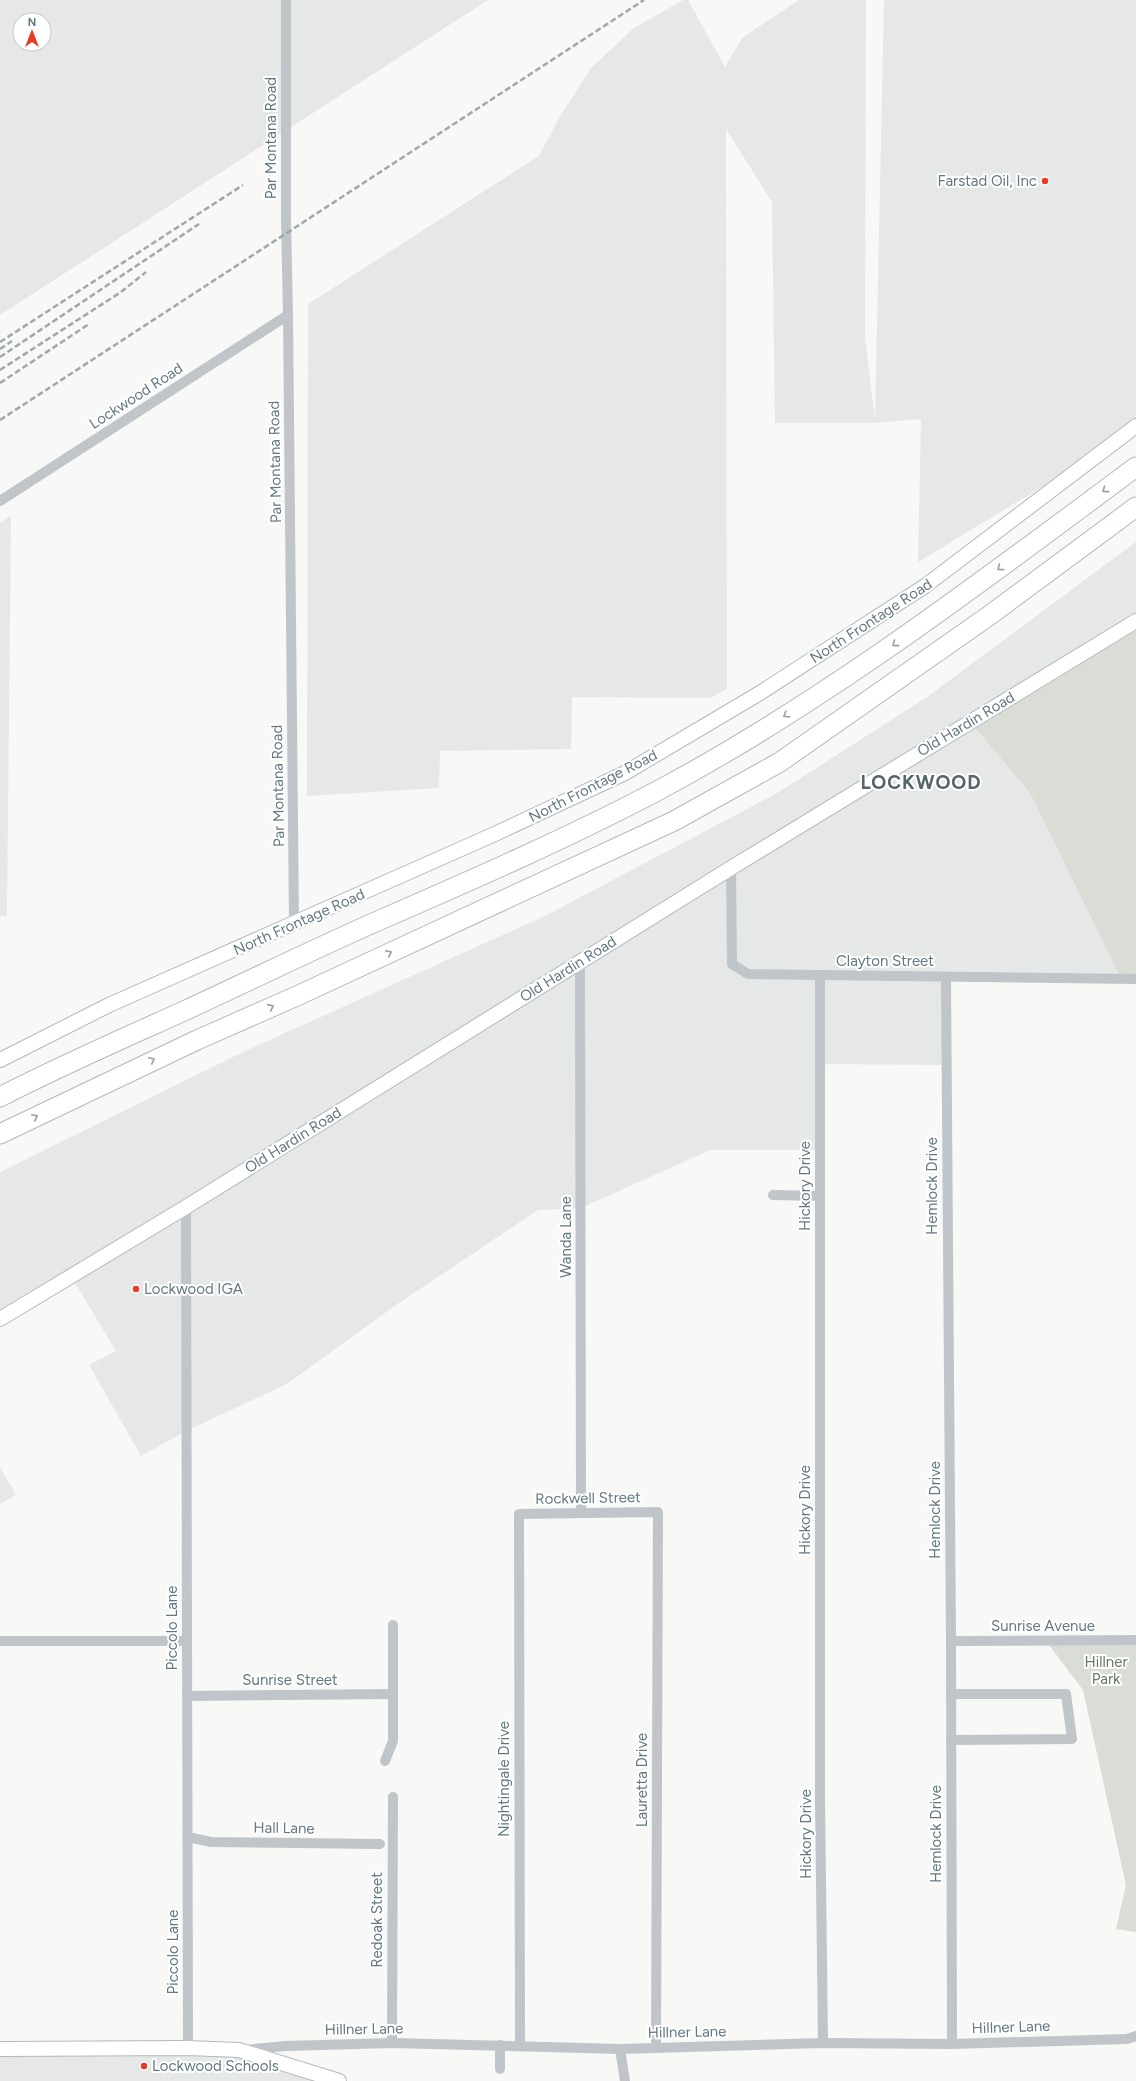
<svg xmlns="http://www.w3.org/2000/svg" width="1136" height="2081" font-family="Figtree,sans-serif">
<style>
.built{fill:#e6e8e7;fill-rule:evenodd}
.green{fill:#d9ddd5}
.lines{fill:none;stroke-linecap:round;stroke-linejoin:round}
.secondary-casing{stroke:#b1b9bd;stroke-width:16}
.highway-casing{stroke:#b2b8bb;stroke-width:21}
.street{stroke:#bfc5c8;stroke-width:10}
.secondary{stroke:#fff;stroke-width:14}
.highway{stroke:#fff;stroke-width:19}
.rail{stroke:#9ea8ad;stroke-width:2.5;stroke-dasharray:6 3;stroke-linecap:butt}
.oneway{stroke:#91a0a8}
.poi-dot{fill:#e83a26;stroke:#fff;stroke-width:1.5}
.labels{text-anchor:middle;stroke-width:4;stroke-linejoin:round;paint-order:stroke}
.street-label{font-size:15px;fill:#627882;stroke:#fff}
.poi-label{font-size:15px;fill:#627882;stroke:#fff;text-anchor:start}
.park-label{font-size:15px;fill:#697962;stroke:#fff}
.district-label{font-size:19px;font-weight:bold;letter-spacing:1px;fill:#55656c;stroke:#fff}
</style>
<rect width="100%" height="100%" fill="#f8f8f6"/>
<!-- built -->
<g class="built">
<path d="M0,0h488l-488,315zM20,20h24v24h-24z"/>
<path d="M683,0h5l37,67 17,-29 57,-38h67l-1,338 10,81 9,-419h252v427l-18,14 -200,121 3,-143 -46,4h-100l-3,-221 -46,-73 1,560 -17,9 -138,-1 -1,52 -131,2 -1,37 -132,8 1,-492 231,-148 20,-38 32,-50 43,-40z"/>
<path d="M11,516l-4,400h-7v-393z"/>
<path d="M1136,542v79l-166,101 60,71 91,186 -175,-2v88l-126,-1v86h-110l-129,58 -43,2 -142,95 -109,79 -101,47 -45,25 -52,-91 27,-14 -45,-75 -71,43v-147l243,-120 300,-135 236,-125 148,-95z"/>
<path d="M0,1467l16,28 -16,9z"/>
<path d="M0,2048l239,2 100,31h-339z"/>
</g>
<!-- green -->
<g class="green">
<path d="M1136,621v358h-15l-91,-186 -60,-71z"/>
<path d="M1046,1641h90v291l-20,-3 10,-44 -43,-195z"/>
</g>
<g class="lines">
<defs>
<g id="secondary">
<path d="M0,1060l109,-55 388,-172 128,-60 135,-80 165,-107 211,-160"/>
<path d="M0,1319l186,-112 545,-339 405,-247"/>
<path d="M0,2049l188,-1 51,2 100,31"/>
</g>
<g id="highway">
<path d="M0,1097c60,-31 122,-58 184,-86 65,-30 130,-62 196,-91 94,-41 188,-82 279,-130 170,-91 323,-209 477,-323"/>
<path d="M0,1134l197,-94 102,-45 375,-174 106,-59 210,-147 146,-108"/>
</g>
</defs>
<!-- secondary casing -->
<use href="#secondary" class="secondary-casing"/>
<!-- highway casing -->
<use href="#highway" class="highway-casing"/>
<!-- street -->
<g class="street">
<path d="M286,0v218l2,97 6,609"/>
<path d="M0,501l288,-186"/>
<path d="M731,868l1,96 16,10 388,5"/>
<path d="M580,961l1,551"/>
<path d="M820,976v824l3,243"/>
<path d="M946,977l5,664 1,403"/>
<path d="M773,1195l47,1"/>
<path d="M186,1207l2,841"/>
<path d="M0,1641h187"/>
<path d="M951,1641l185,-1"/>
<path d="M951,1694h115l6,45 -121,1"/>
<path d="M187,1696l206,-2"/>
<path d="M385,1761l8,-20v-116"/>
<path d="M188,1837l23,5 169,2"/>
<path d="M392,2043l1,-246"/>
<path d="M500,2045v24"/>
<path d="M520,2045l-1,-531 139,-2 -2,536"/>
<path d="M620,2049l5,32"/>
<path d="M245,2050l40,-4 107,-3 228,6 203,-6 129,1 175,-5 9,-3"/>
</g>
<!-- secondary -->
<use href="#secondary" class="secondary"/>
<!-- highway -->
<use href="#highway" class="highway"/>
<!-- rail -->
<g class="rail">
<path d="M0,342l243,-157"/>
<path d="M0,349l12,-8"/>
<path d="M0,357l199,-133"/>
<path d="M0,370l121,-78 25,-20"/>
<path d="M0,383l89,-59"/>
<path d="M0,420l644,-420"/>
</g>
</g>
<!-- one-way arrows -->
<defs><path id="oneway-chevron" d="M-2-3.5L2.5 0L-2 3.5" fill="none" stroke-width="1.6" stroke-linecap="round" stroke-linejoin="round"/></defs>
<g class="oneway">
<use href="#oneway-chevron" transform="translate(1105 490) rotate(143)"/>
<use href="#oneway-chevron" transform="translate(1000 568) rotate(143)"/>
<use href="#oneway-chevron" transform="translate(895 644) rotate(144)"/>
<use href="#oneway-chevron" transform="translate(786 715) rotate(148)"/>
<use href="#oneway-chevron" transform="translate(389 953) rotate(-25)"/>
<use href="#oneway-chevron" transform="translate(271 1007) rotate(-24)"/>
<use href="#oneway-chevron" transform="translate(152 1060) rotate(-25)"/>
<use href="#oneway-chevron" transform="translate(35 1117) rotate(-26)"/>
</g>
<!-- markers -->
<g class="poi-dot">
<circle cx="1045" cy="181" r="4"/>
<circle cx="136" cy="1289" r="4"/>
<circle cx="144" cy="2066" r="4"/>
</g>
<g class="labels">
<!-- street labels -->
<g class="street-label">
<text transform="translate(271 138) rotate(-90)" y="5">Par Montana Road</text>
<text transform="translate(136 396) rotate(-33)" y="5">Lockwood Road</text>
<text transform="translate(275 462) rotate(-91)" y="5">Par Montana Road</text>
<text transform="translate(871 621) rotate(-33)" y="5">North Frontage Road</text>
<text transform="translate(966 724) rotate(-31)" y="5">Old Hardin Road</text>
<text transform="translate(278 786) rotate(-91)" y="5">Par Montana Road</text>
<text transform="translate(593 786) rotate(-27)" y="5">North Frontage Road</text>
<text transform="translate(299 922) rotate(-24)" y="5">North Frontage Road</text>
<text x="885" y="966">Clayton Street</text>
<text transform="translate(568 969) rotate(-32)" y="5">Old Hardin Road</text>
<text transform="translate(293 1140) rotate(-32)" y="5">Old Hardin Road</text>
<text transform="translate(805 1186) rotate(-90)" y="5">Hickory Drive</text>
<text transform="translate(932 1186) rotate(-90)" y="5">Hemlock Drive</text>
<text transform="translate(566 1237) rotate(-90)" y="5">Wanda Lane</text>
<text transform="translate(588 1498) rotate(-1)" y="5">Rockwell Street</text>
<text transform="translate(805 1510) rotate(-90)" y="5">Hickory Drive</text>
<text transform="translate(935 1510) rotate(-90)" y="5">Hemlock Drive</text>
<text x="1043" y="1631">Sunrise Avenue</text>
<text transform="translate(172 1628) rotate(-90)" y="5">Piccolo Lane</text>
<text x="290" y="1685">Sunrise Street</text>
<text transform="translate(504 1779) rotate(-90)" y="5">Nightingale Drive</text>
<text transform="translate(642 1780) rotate(-90)" y="5">Lauretta Drive</text>
<text transform="translate(284 1828) rotate(1)" y="5">Hall Lane</text>
<text transform="translate(806 1834) rotate(-90)" y="5">Hickory Drive</text>
<text transform="translate(936 1834) rotate(-90)" y="5">Hemlock Drive</text>
<text transform="translate(377 1920) rotate(-90)" y="5">Redoak Street</text>
<text transform="translate(173 1952) rotate(-90)" y="5">Piccolo Lane</text>
<text transform="translate(1011 2027) rotate(-2)" y="5">Hillner Lane</text>
<text transform="translate(364 2029) rotate(-1)" y="5">Hillner Lane</text>
<text transform="translate(687 2032) rotate(-1)" y="5">Hillner Lane</text>
</g>
<!-- poi labels -->
<g class="poi-label">
<text x="1037" y="186" text-anchor="end">Farstad Oil, Inc</text>
<text x="144" y="1294">Lockwood IGA</text>
<text x="152" y="2071">Lockwood Schools</text>
</g>
<!-- park labels -->
<g class="park-label">
<text x="1106" y="1667">Hillner<tspan x="1106" dy="17">Park</tspan></text>
</g>
<!-- district labels -->
<g class="district-label">
<text x="921" y="789">LOCKWOOD</text>
</g>
</g>
<!-- north arrow -->
<g transform="translate(32 32)"><circle r="19" fill="#ffffff" stroke="#c0c9cd"/>
<path d="M0-3L7 15L0 10L-7 15Z" fill="#e83a26"/>
<text y="-6" font-size="11" font-weight="bold" text-anchor="middle" fill="#627882">N</text>
</g>
</svg>
